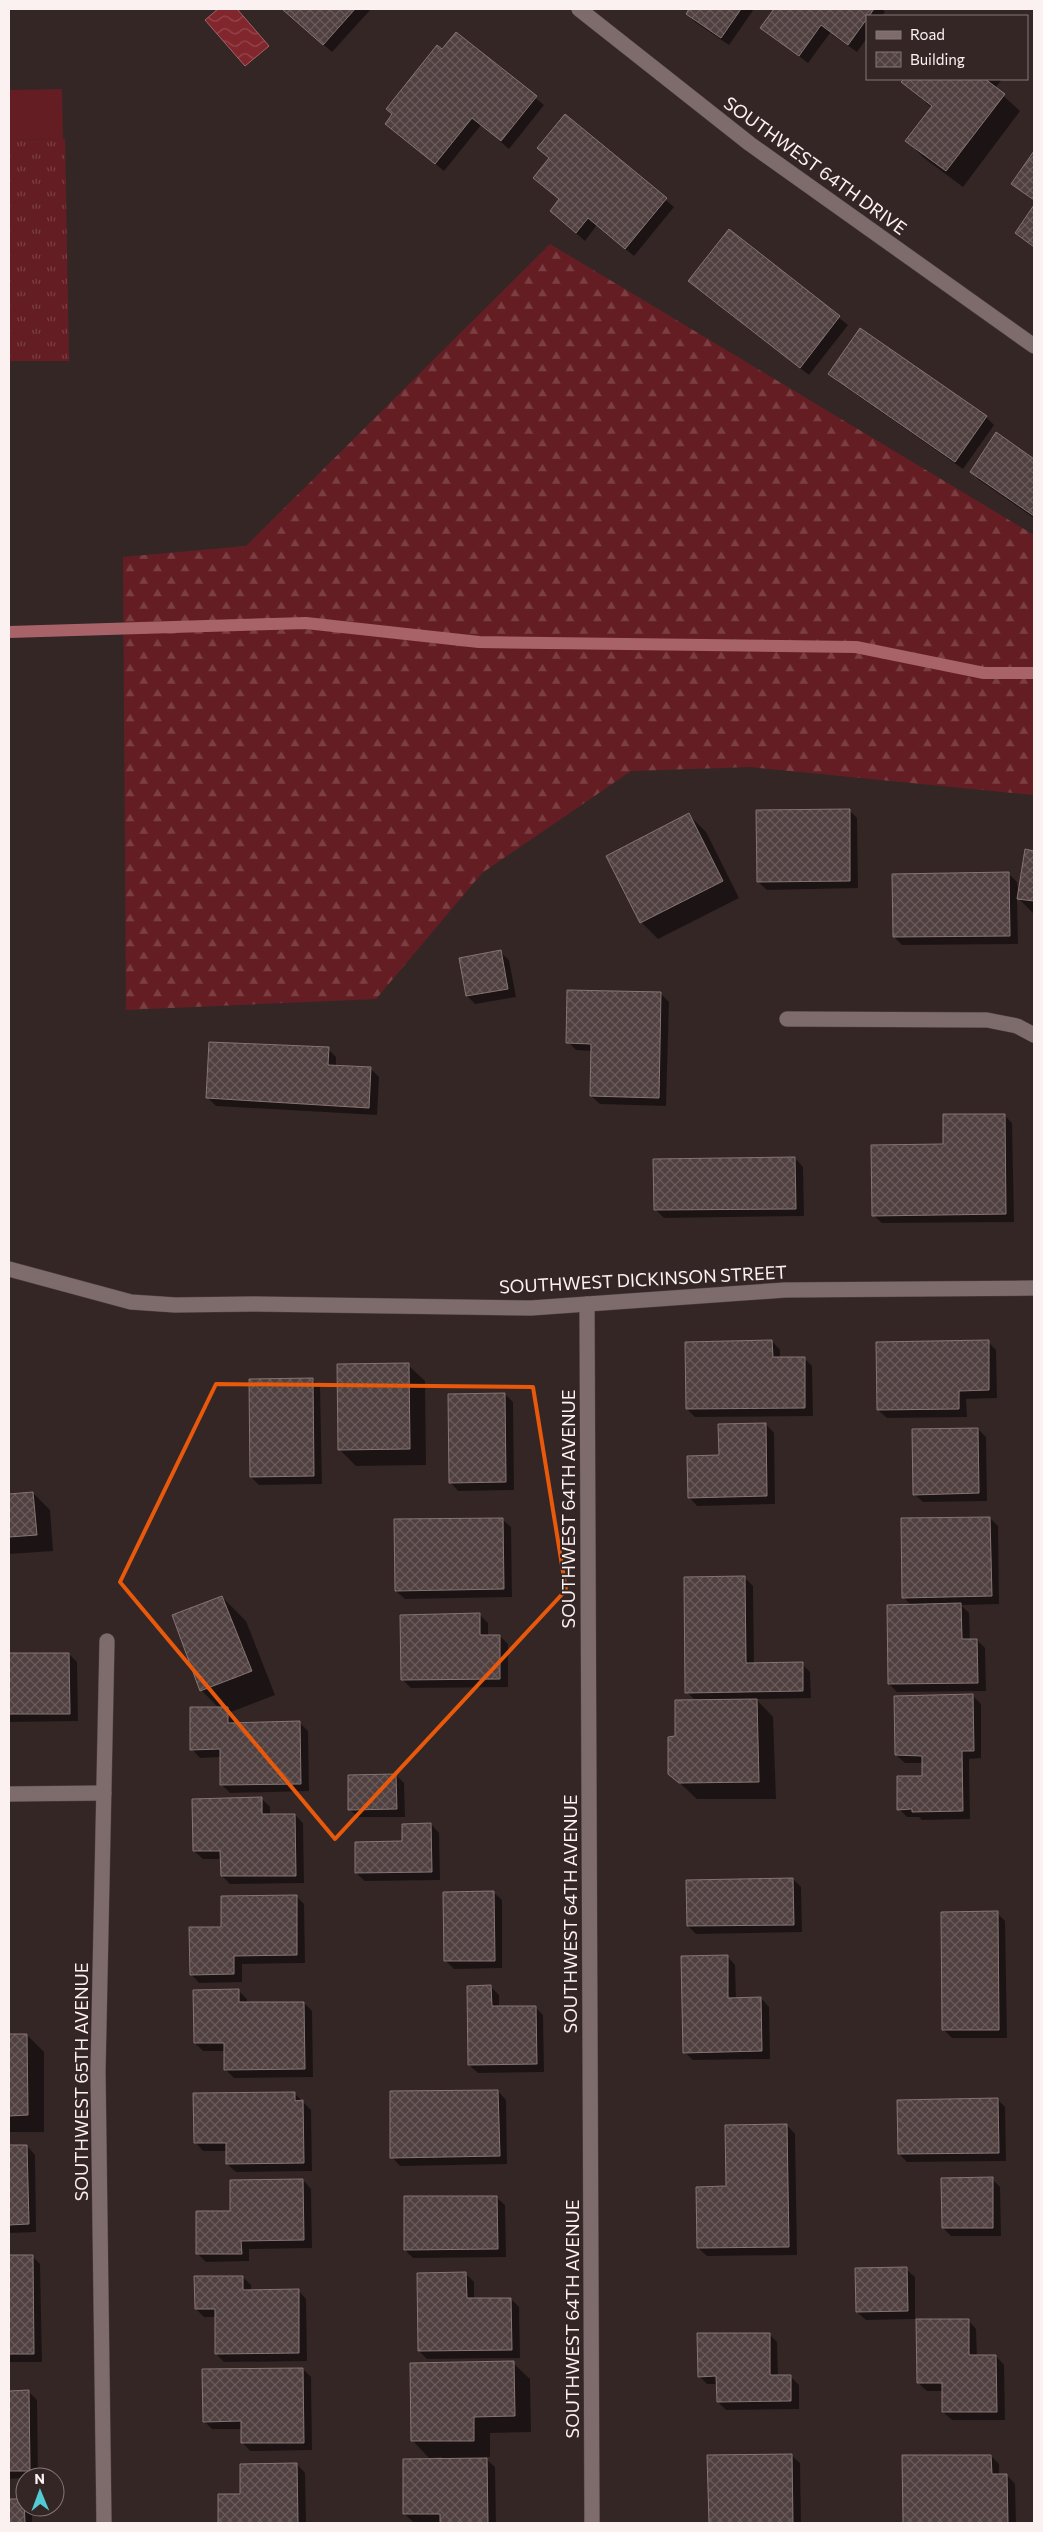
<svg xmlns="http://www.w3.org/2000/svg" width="1043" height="2532" font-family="Commissioner,sans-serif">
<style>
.grass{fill:url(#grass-tufts)}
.forest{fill:url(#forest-firs)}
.garden{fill:#641e23}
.water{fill:url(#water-waves);stroke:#a76368}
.shadow{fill:#0007}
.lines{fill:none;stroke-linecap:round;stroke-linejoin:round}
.stream{stroke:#a76368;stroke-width:12}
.building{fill:url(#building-cross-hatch);stroke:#867473}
.minor-casing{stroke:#4d4141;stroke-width:16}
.minor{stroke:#7e6c6c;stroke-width:15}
.marked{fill:none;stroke:#e8590c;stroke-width:4;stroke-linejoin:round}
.labels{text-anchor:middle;stroke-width:4;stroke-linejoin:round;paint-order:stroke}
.street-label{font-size:18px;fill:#fcf1f1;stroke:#352626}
</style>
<defs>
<pattern id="grass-tufts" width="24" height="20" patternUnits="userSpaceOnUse" patternTransform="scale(1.25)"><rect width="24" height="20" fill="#641e23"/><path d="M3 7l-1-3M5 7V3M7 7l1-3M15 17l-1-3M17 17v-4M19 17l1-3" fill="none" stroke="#7b3f43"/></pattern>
<pattern id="forest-firs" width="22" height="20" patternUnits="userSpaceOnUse" patternTransform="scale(1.25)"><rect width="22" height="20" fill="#641e23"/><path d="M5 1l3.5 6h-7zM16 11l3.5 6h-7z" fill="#7b3f43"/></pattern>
<pattern id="water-waves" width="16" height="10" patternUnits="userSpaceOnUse" patternTransform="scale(1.25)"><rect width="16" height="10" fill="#82262d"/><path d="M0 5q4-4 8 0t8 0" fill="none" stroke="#95464c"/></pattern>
<pattern id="building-cross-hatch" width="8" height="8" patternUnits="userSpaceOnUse" patternTransform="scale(1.25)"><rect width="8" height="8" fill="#504040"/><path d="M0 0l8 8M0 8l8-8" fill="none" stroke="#6a5c5c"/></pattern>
</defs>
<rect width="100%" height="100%" fill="#352626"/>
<!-- grass -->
<path class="grass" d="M65,139l4,222h-60v-221z"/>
<!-- forest -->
<path class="forest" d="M550,244l484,291v260l-284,-28 -119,4 -149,102 -106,126 -250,11 -3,-453 123,-11z"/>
<!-- garden -->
<path class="garden" d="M62,89l1,50 -54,1v-50z"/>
<!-- water -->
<path class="water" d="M218,9h19l32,37 -24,20 -40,-46z"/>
<!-- shadow -->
<g class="shadow">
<path d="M283,9h88l-39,43z"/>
<path d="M691,9h63l-25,36 -34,-23 -8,-8z"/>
<path d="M775,9h107l3,3 -3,4h-15v22l-10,14 -27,-19 -22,30 -46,-35z"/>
<path d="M456,34l88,71 -35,44 -28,-24 -37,46 -57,-47z"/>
<path d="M905,79h97l-7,9 25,23 -57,76 -39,-29 -17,-17 25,-33 -29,-26z"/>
<path d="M565,115l109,92 -40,49 -37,-31 -12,16 -34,-30 9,-11 -17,-14z"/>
<path d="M1034,154v47l-21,-17z"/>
<path d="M1034,207v41l-18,-16z"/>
<path d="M730,230l118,95 -39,50 -111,-86z"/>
<path d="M830,373l156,44 8,8 -31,44 -125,-87z"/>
<path d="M997,434l37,26v58l-55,-38 -8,-8z"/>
<path d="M849,810l8,8 1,70 -91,2 -9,-8z"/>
<path d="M689,815l17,17 33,66 -81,41 -17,-17z"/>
<path d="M1026,851l8,1v62l-17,-17 1,47 -116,1 -8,-8 115,-63 8,8 2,14z"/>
<path d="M500,952l9,8 7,37 -41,7 -8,-8z"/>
<path d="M661,994l8,8 -3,104 -66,-2 -9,-8 1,-45 -16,-1 -8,-8z"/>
<path d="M328,1049l8,8v10l34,1 9,9 -2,38 -161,-9 -8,-8z"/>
<path d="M1004,1115l8,8 2,99 -132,1 -9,-8 71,-70z"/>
<path d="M795,1158l8,9 1,49 -140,2 -8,-8z"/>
<path d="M772,1341l8,9v8h24l8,8 1,50 -118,1 -8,-8z"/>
<path d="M988,1342l8,8 1,48 -31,1 1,18 -80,1 -9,-8z"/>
<path d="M408,1365l17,16 1,84 -70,1 -17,-17z"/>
<path d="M312,1379l8,8 2,97 -63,1 -8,-8z"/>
<path d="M505,1394l8,8 1,88 -56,1 -8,-9z"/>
<path d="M766,1424l8,9 1,71 -78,2 -8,-9z"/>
<path d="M978,1429l8,8 1,64 -64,1 -9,-8z"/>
<path d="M33,1493l17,17 3,41 -44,3v-59z"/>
<path d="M990,1518l8,8 1,78 -38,1 8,8 1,27h7l8,8 1,43 -89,1 -8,-8 23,-78 -9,-9z"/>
<path d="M502,1519l9,8 1,70 -107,2 -9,-8z"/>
<path d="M745,1578l8,8 1,79 48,-1 8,8 1,26 -55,1 17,18 3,82h-79l-28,-26 7,-36 20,-36 -9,-9z"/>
<path d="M222,1597l24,24 29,74 -44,17 4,4 1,8 64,-1 8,8 1,60 -79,2 -8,-8 -1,-28 -21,1 -8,-9 27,-41 -18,-18z"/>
<path d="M479,1614l9,9v13h12l8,8v43l-97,1 -8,-8z"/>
<path d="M69,1654l8,8 1,59 -69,1v-67z"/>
<path d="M973,1696l8,8v54l-12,1 1,60 -48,1 -3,-3h-12l-8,-8 25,-32 -1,-14h-18l-9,-8z"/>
<path d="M396,1775l8,8 1,34h-47l-9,-8z"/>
<path d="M262,1799l8,8v9l25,-1 8,8 1,60 -74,1 -8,-8 -1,-17h-18l-9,-8z"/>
<path d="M431,1824l8,9 1,47 -75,1 -9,-8z"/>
<path d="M793,1879l8,8 1,45 -106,2 -8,-8z"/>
<path d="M493,1892l9,8v68l-48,1 -8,-8z"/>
<path d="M296,1896l8,8 1,59 -63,1v18l-43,1 -8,-9 31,-46z"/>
<path d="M997,1913l8,8 2,117h-55l-8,-8z"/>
<path d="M727,1956l8,9 1,34 25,-1 8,9 1,52 -77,1 -9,-8z"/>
<path d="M491,1987l8,8v12h36l8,8 1,57 -66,1 -9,-8z"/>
<path d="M238,1990l9,9v4h57l8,8 1,66 -79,1 -8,-8 -1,-19h-22l-8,-8z"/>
<path d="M9,2035h18l17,17v80h-35z"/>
<path d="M498,2091l8,9 1,64 -107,2 -8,-9z"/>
<path d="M294,2093l17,17 1,61 -76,1 -9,-8v-13h-24l-8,-9z"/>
<path d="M997,2099l8,8 1,54 -99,1 -8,-8z"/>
<path d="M787,2125l8,9 2,121 -90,1 -9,-8z"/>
<path d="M27,2146l8,9 1,77 -27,1v-86z"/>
<path d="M992,2179l8,8 1,49h-50l-8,-8z"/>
<path d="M303,2180l8,9 1,59 -63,1v12l-43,1 -9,-9 34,-41z"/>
<path d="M496,2197l9,8 1,52 -93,1 -8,-8z"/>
<path d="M9,2256h23l8,8 2,98h-33z"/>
<path d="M906,2269l9,8v42l-49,1 -9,-8z"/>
<path d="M466,2274l8,8v18l37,-1 8,8 1,51 -93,1 -8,-8z"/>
<path d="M243,2277l8,8v6l47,-1 8,9 1,62 -83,1 -8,-8v-37h-12l-8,-8z"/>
<path d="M968,2320l8,9 1,28 19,-1 8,9 1,55h-53l-9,-8v-21h-16l-9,-8z"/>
<path d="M769,2334l8,8 1,35 12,-1 9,9v24l-73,1 -8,-8v-18h-11l-8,-8z"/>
<path d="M513,2363l17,16 1,53 -41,1v24h-6l11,10 1,56 -83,-1 -8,-8 37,-54v-3l-13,1 -16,-17z"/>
<path d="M303,2369l8,8 1,73 -62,1 -8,-9v-13h-30l-8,-8z"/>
<path d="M9,2392h20l8,8 1,77 -29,2z"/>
<path d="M791,2455l9,8 1,60h-91l-1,-67z"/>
<path d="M991,2456l8,8v12l8,-1 8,9 1,39h-112l-1,-66z"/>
<path d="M297,2464l8,9 1,50h-86v-28h21z"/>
<path d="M9,2500h15l1,7 7,1v15h-23z"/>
</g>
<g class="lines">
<!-- stream -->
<path class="stream" d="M9,632l297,-9 173,19 377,5 128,26h50"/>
</g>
<!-- building -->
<g class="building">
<path d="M282,9h73l-32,36z"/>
<path d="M689,9h52l-20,29 -35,-24z"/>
<path d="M774,9h100l-26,36 -27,-20 -22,31 -39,-28z"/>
<path d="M456,32l81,64 -36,45 -29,-23 -37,46 -50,-40 7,-10 -6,-5 51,-64 5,4z"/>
<path d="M904,79h81l20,15 -59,77 -41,-30 27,-35 -31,-24z"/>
<path d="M565,114l102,84 -42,51 -37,-31 -12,15 -26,-22 9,-12 -26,-21 16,-20 -12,-10z"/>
<path d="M1034,151v49l-23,-16z"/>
<path d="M1034,205v42l-19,-14z"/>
<path d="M729,229l111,87 -40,52 -112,-87z"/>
<path d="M860,328l127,88 -32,46 -127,-88z"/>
<path d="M996,432l38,27v57l-64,-44z"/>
<path d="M850,809v72l-93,1 -1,-72z"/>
<path d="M689,813l34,68 -83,42 -34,-67z"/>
<path d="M1025,849l9,2v50l-17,-2z"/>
<path d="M1009,872l1,64 -117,1 -1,-63z"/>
<path d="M501,950l7,39 -42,7 -7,-38z"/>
<path d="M567,990l94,2 -2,106 -69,-2 1,-52 -25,-1z"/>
<path d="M209,1042l120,5 -1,18 43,2 -2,41 -163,-10z"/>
<path d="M943,1114h62l1,100 -134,2 -1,-71 72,-1z"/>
<path d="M795,1157l1,52 -142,1 -1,-51z"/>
<path d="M772,1340l1,17h32v51l-119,1 -1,-67z"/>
<path d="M989,1340v50l-30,1v18l-82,1 -1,-68z"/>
<path d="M409,1363l1,86 -72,1 -1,-86z"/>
<path d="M313,1378l1,98 -64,1 -1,-98z"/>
<path d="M505,1393l1,89 -57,1 -1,-89z"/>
<path d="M766,1423l1,73 -79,2 -1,-42 32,-1 -1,-31z"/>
<path d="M978,1428l1,65 -66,2 -1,-66z"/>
<path d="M33,1492l4,43 -28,2v-43z"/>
<path d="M990,1517l2,79 -90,2 -1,-80z"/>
<path d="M503,1518l1,71 -109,2 -1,-72z"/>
<path d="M745,1576l1,87 57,-1v29l-118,2 -1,-116z"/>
<path d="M222,1596l30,75 -52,20 -28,-76z"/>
<path d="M961,1603l1,36h15l1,44 -90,1 -1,-79z"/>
<path d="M480,1613v22h20v44l-99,1 -1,-65z"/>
<path d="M9,1653h60l1,61h-61z"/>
<path d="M973,1694l1,57h-12l1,60 -51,1v-3l-15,1v-34h25v-20l-27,-1 -1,-59z"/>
<path d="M757,1699l2,83 -80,1 -11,-9v-37l7,-1v-36z"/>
<path d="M190,1707h38v16l72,-2 1,63 -81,1v-36l-30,1z"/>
<path d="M396,1774l1,35 -49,1v-35z"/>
<path d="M262,1797v17h33l1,62h-75l-1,-25h-27l-1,-52z"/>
<path d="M431,1823l1,49 -77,1v-31l47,-1v-17z"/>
<path d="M793,1878l1,47 -107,1 -1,-46z"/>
<path d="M494,1891l1,70h-51l-1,-69z"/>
<path d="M297,1895v60l-63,1v18l-44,1 -1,-48h32v-31z"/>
<path d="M998,1911l1,119h-57l-1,-118z"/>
<path d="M728,1955v43l33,-1 1,54 -79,2 -2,-97z"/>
<path d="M491,1985l1,21h44l1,58 -69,1 -1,-79z"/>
<path d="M239,1989v13h65l1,67 -81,1v-27h-30l-1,-53z"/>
<path d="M9,2034h18l1,81 -19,1z"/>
<path d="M498,2090l2,66 -110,2v-67z"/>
<path d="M295,2092v9l8,-1 1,63 -78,1v-21h-32l-1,-50z"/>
<path d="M998,2098l1,55 -101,1 -1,-54z"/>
<path d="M787,2124l2,123 -92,1 -1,-61 30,-1 -1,-61z"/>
<path d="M9,2145h18l2,79 -20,1z"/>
<path d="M993,2177v51h-51l-1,-50z"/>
<path d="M303,2179l1,61 -63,1 1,13h-46v-43h34v-31z"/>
<path d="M404,2196h93l1,53 -94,1z"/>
<path d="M9,2255h24l1,99h-25z"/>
<path d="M907,2267l1,44 -52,1 -1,-44z"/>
<path d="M466,2272l1,26h44l1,52 -94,1 -1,-78z"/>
<path d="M194,2276h49v14l56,-1v64l-84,1v-45h-20z"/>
<path d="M916,2319h53v36h27l1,57h-55v-29h-25z"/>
<path d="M697,2333h73v42h21v26l-74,1 -1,-26 -18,1z"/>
<path d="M514,2361l1,55 -41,1v24h-63l-1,-78z"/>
<path d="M303,2368l1,75h-63v-22l-38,1 -1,-53z"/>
<path d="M29,2390l1,81h-21v-80z"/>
<path d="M792,2454l1,69h-84l-2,-68z"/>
<path d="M902,2455h89l1,19h15l1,49h-105z"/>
<path d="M487,2458l1,65h-48v-9h-37v-55z"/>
<path d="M297,2463l1,60h-80v-29h22v-30z"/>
<path d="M9,2499h15l1,24h-16z"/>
</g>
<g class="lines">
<defs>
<g id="minor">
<path d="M579,9l171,135 284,202"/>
<path d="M787,1019l200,1 30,6 17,9"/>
<path d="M9,1269l122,33 44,3 79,-1 277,4 254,-18 249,-2"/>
<path d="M587,1304l5,1219"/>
<path d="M9,1794l95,-1"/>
<path d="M104,2523l-6,-452 9,-430"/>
</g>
</defs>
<!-- minor casing -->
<use href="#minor" class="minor-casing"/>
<!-- minor -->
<use href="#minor" class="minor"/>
</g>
<!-- marked area -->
<path class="marked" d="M216,1384l317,3 33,203 -231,249 -215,-257z"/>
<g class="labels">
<!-- street labels -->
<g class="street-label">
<text transform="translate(815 166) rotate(36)" y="6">SOUTHWEST 64TH DRIVE</text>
<text transform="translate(643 1280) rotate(-3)" y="6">SOUTHWEST DICKINSON STREET</text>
<text transform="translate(569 1509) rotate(-90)" y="6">SOUTHWEST 64TH AVENUE</text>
<text transform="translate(571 1914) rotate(-90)" y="6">SOUTHWEST 64TH AVENUE</text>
<text transform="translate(82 2082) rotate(-90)" y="6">SOUTHWEST 65TH AVENUE</text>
<text transform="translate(573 2319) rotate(-90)" y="6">SOUTHWEST 64TH AVENUE</text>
</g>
</g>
<!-- border -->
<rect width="1043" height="2532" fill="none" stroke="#fcf1f1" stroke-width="20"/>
<!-- legend -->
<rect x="866" y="15" width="162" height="65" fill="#352626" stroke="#857777"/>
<rect x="876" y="31" width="25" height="8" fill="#7e6c6c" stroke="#857777"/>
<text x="910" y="40" font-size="15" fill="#fcf1f1">Road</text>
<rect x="876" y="52" width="25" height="15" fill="url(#building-cross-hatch)" stroke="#857777"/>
<text x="910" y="65" font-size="15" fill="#fcf1f1">Building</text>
<!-- north arrow -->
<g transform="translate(40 2492) rotate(359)"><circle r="24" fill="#352626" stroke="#857777"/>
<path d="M0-4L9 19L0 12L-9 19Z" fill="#51ccd3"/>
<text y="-8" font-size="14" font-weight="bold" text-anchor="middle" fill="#fcf1f1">N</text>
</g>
</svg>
